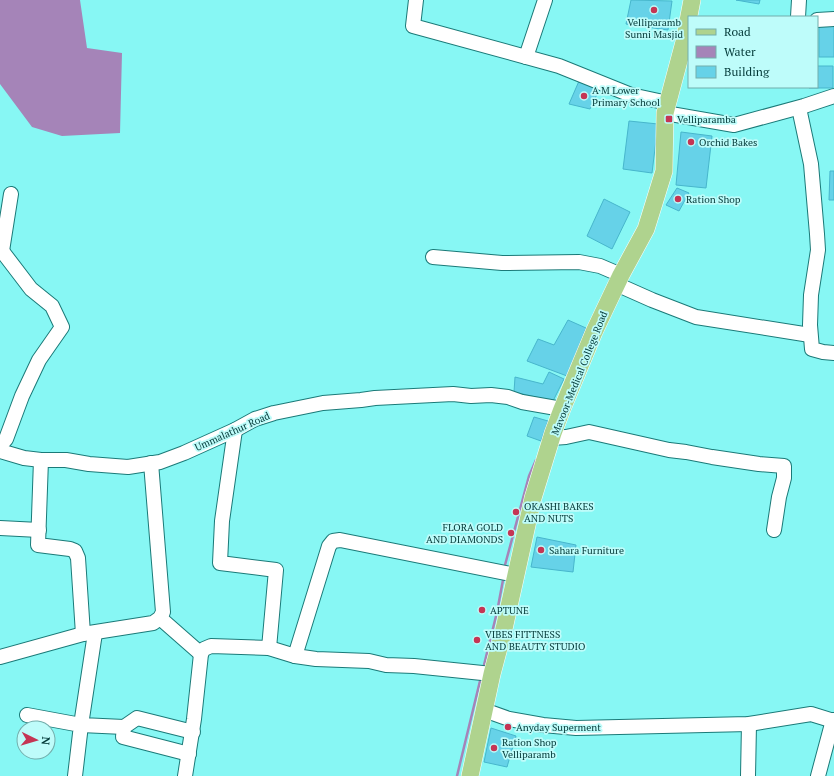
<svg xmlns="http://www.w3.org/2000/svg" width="834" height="776" font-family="'PT Serif',serif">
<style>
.water{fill:#a584b8}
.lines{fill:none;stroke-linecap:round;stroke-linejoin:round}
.stream{stroke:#a584b8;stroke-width:2.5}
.building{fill:#66d2e8;stroke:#47b6cc}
.minor-casing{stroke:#1b7a78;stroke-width:16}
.major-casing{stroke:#fff;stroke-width:18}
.minor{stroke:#fff;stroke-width:14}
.major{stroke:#afd38e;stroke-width:17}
.poi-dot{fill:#c53554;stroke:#befcfa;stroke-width:1.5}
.labels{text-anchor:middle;stroke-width:3.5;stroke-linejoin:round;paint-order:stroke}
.poi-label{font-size:10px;fill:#033938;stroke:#befcfa;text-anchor:start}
.street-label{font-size:10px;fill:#033938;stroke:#befcfa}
</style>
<rect width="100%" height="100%" fill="#87f7f4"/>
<!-- water -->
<path class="water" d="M0,0h80l7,48 35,5 -2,80 -58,3 -30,-9 -32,-43z"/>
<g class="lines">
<!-- stream -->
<g class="stream">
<path d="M505,565l24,-89 7,-16"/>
<path d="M484,665l13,-53 6,-32"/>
<path d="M457,776l23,-95"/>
</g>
</g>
<!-- building -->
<g class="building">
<path d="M631,0l41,1 -4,29 -42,-6z"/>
<path d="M736,0h24l-1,4z"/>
<rect x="819" y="26" width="15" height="31"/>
<path d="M817,66h16v22h-24v-1h8z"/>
<path d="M579,81l21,7 -10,21 -21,-5z"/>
<path d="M629,121l29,3 -6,49 -29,-4z"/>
<path d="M681,132l31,4 -6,52 -30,-3z"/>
<path d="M830,171h4v29h-5z"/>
<path d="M677,188l12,5 -10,18 -13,-6z"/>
<path d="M604,199l26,13 -18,37 -25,-13z"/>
<path d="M568,320l18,8 -19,48 -40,-15 11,-22 16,6z"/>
<path d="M549,372l15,7 -11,22 -39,-9 1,-15 28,7z"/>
<path d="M534,417l14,4 -7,20 -14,-5z"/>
<path d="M537,537l39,8 -3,27 -42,-5z"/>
<path d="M491,728l25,8 -9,31 -23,-5z"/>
</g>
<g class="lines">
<defs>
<g id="minor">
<path d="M416,0l-3,26 146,40 72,29 37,8"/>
<path d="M798,17l1,-17"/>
<path d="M817,20l17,-1"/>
<path d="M526,57l19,-57"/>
<path d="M799,108l12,56 6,70 1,16 -7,45 -1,30 2,24 11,3 11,1"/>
<path d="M665,113l69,12 70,-19 30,-10"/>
<path d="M0,251h2l29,38 21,17 10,21 -23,33 -17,36 -16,43 -6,7"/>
<path d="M2,251l9,-57"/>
<path d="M433,257l69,6 77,-1 21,4 21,9"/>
<path d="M616,284l36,16 44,17 114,18"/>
<path d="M235,430l-13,91 -2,42 56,7 -7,78"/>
<path d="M552,438l14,-1 23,-5 80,18 17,2 26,5 47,7 25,2v12l-5,19 -5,33"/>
<path d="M0,451l24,7 17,2h25l23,4 39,3 32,-5 24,-9 51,-23 20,-11 19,-6 49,-10 38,-3 14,-2 78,-4 18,2 20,-1 17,2 14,5 40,7"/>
<path d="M41,460l-3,85 32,4 5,2 3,7 5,76"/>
<path d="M0,528l39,2"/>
<path d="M160,618l41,36"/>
<path d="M95,633l-14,92 43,2"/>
<path d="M295,656l34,-110 4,-5 7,-1 176,35"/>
<path d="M0,657l83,-23 70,-11 7,-5 3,-6 -12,-149"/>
<path d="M484,710l25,9 34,6 33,3 173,-4 62,-10 23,7"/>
<path d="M27,715l54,10 -6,51"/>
<path d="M189,754l-66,-17 1,-10 13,-9 56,14"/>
<path d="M185,776l9,-57 7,-65 3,-5 7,-3 58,2 26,8 21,3 53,2 17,4 28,1 78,8"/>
<path d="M748,776l1,-52"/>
<path d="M818,776l15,-56"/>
</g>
<path id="major" d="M470,776l22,-102 12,-45 29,-131 20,-65 9,-24 32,-77 27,-57 25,-46 18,-58 1,-58 19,-71 8,-42"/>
</defs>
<!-- minor casing -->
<use href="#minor" class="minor-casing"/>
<!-- major casing -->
<use href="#major" class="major-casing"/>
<!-- minor -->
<use href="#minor" class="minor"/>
<!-- major -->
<use href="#major" class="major"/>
</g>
<!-- markers -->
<g class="poi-dot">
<circle cx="654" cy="10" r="4"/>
<circle cx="584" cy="96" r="4"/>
<rect x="665" y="115" width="8" height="8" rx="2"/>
<circle cx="691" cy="142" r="4"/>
<circle cx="678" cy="199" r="4"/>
<circle cx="516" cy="512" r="4"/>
<circle cx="511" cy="533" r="4"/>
<circle cx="541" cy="550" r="4"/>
<circle cx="482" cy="610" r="4"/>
<circle cx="477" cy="640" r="4"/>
<circle cx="508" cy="727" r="4"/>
<circle cx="494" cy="748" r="4"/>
</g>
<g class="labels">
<!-- poi labels -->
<g class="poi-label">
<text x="654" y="26" text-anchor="middle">Velliparamb<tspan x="654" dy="12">Sunni Masjid</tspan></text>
<text x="592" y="94">A M Lower<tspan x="592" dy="12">Primary School</tspan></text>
<text x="677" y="123">Velliparamba</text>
<text x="699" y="146">Orchid Bakes</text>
<text x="686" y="203">Ration Shop</text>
<text x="524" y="510">OKASHI BAKES<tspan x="524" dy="12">AND NUTS</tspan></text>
<text x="503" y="531" text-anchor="end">FLORA GOLD<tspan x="503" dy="12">AND DIAMONDS</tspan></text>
<text x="549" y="554">Sahara Furniture</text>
<text x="490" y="614">APTUNE</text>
<text x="485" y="638">VIBES FITTNESS<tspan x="485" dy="12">AND BEAUTY STUDIO</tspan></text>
<text x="516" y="731">Anyday Superment</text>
<text x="502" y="746">Ration Shop<tspan x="502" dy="12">Velliparamb</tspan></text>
</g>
<!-- street labels -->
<g class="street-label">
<text transform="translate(579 373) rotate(-68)" y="4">Mavoor-Medical College Road</text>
<text transform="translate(232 431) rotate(-24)" y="4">Ummalathur Road</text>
</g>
</g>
<!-- legend -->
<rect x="688" y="16" width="130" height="72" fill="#befcfa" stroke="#73aeac"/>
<rect x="696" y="29" width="20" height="6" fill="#afd38e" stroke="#73aeac"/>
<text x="724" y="36" font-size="12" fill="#033938">Road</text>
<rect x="696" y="46" width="20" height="12" fill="#a584b8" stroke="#73aeac"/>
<text x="724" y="56" font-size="12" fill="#033938">Water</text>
<rect x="696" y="66" width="20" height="12" fill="#66d2e8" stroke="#73aeac"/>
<text x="724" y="76" font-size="12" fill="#033938">Building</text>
<!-- north arrow -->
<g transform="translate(36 740) rotate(95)"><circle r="19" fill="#befcfa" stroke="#73aeac"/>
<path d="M0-3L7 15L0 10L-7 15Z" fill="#c53554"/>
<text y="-6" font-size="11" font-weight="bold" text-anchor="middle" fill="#033938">N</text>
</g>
</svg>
